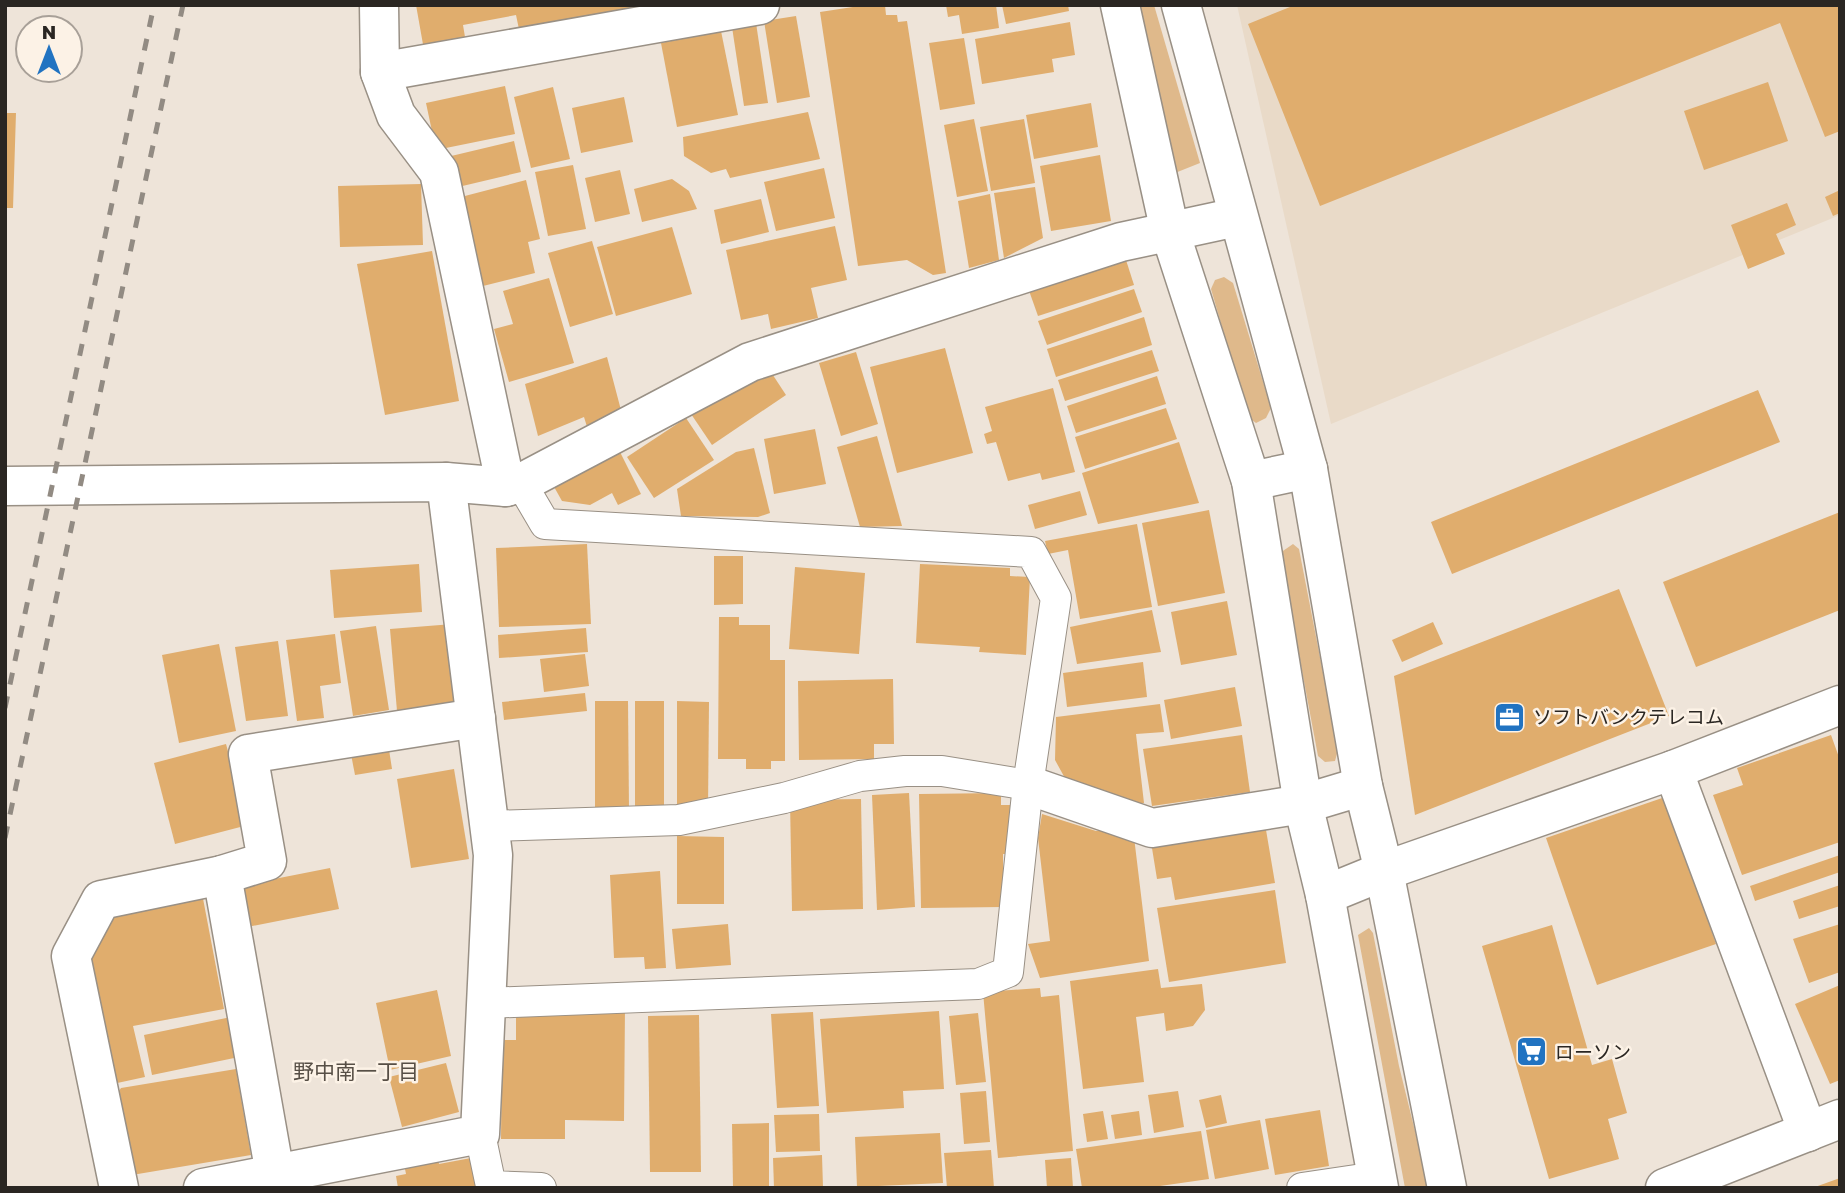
<svg xmlns="http://www.w3.org/2000/svg" width="1845" height="1193" font-family="'Golos Text','Noto Sans JP',sans-serif">
<style>
.built{fill:#e9dac8}
.green{fill:#dfb98b}
.building{fill:#e0ad6d}
.lines{fill:none;stroke-linecap:round;stroke-linejoin:round}
.service-casing{stroke:#999085;stroke-width:32}
.minor-casing{stroke:#999085;stroke-width:41}
.tertiary-casing{stroke:#999085;stroke-width:41}
.service{stroke:#fff;stroke-width:30}
.minor{stroke:#fff;stroke-width:38}
.tertiary{stroke:#fff;stroke-width:38}
.rail{stroke:#928b83;stroke-width:5;stroke-dasharray:12 12;stroke-linecap:butt}
.labels{text-anchor:middle;stroke-width:5;stroke-linejoin:round;paint-order:stroke}
.poi-label{font-size:19px;fill:#2a2622;stroke:#fcf2e6;text-anchor:start}
.neighbourhood-label{font-size:21px;fill:#574f46;stroke:#fcf2e6}
</style>
<rect width="100%" height="100%" fill="#eee4d9"/>
<!-- built -->
<path class="built" d="M1237,5h603v210l-509,209z"/>
<!-- green -->
<g class="green">
<path d="M1136,5h18l46,158 -25,10z"/>
<path d="M1224,277l9,6 38,125 -5,10 -10,5 -8,-6 -37,-128 4,-9z"/>
<path d="M1293,544l6,5 39,201 -3,11 -10,1 -7,-6 -38,-203z"/>
<path d="M1369,928l4,5 26,133 30,122h-24l-47,-253z"/>
</g>
<!-- building -->
<g class="building">
<path d="M416,5h263l-159,29 -4,-19 -53,10 3,18 -42,7z"/>
<path d="M866,5h19l1,10h11l1,7 9,-1 39,252 -13,2 -26,-15 -49,6 -38,-254z"/>
<path d="M946,5h50l3,23 -37,6 -3,-19 -11,2z"/>
<path d="M1002,5h66l1,6 -63,13z"/>
<path d="M1295,5h545v126l-15,6 -45,-114 -460,183 -72,-182z"/>
<path d="M796,16l14,81 -33,6 -13,-82z"/>
<path d="M1070,22l5,33 -23,4 2,13 -72,12 -7,-45z"/>
<path d="M756,23l12,80 -24,3 -12,-79z"/>
<path d="M721,31l17,84 -61,12 -16,-84z"/>
<path d="M964,38l11,66 -35,6 -11,-67z"/>
<path d="M1768,82l20,59 -84,29 -20,-59z"/>
<path d="M505,86l10,48 -79,16 -10,-47z"/>
<path d="M553,87l17,72 -39,9 -17,-71z"/>
<path d="M624,97l9,45 -52,11 -9,-45z"/>
<path d="M1091,103l7,44 -64,12 -8,-44z"/>
<path d="M808,112l12,47 -90,19 -4,-9 -15,4 -27,-17 -1,-19z"/>
<path d="M5,113h11l-3,95h-8z"/>
<path d="M974,119l14,72 -31,6 -13,-72z"/>
<path d="M1024,119l11,64 -44,8 -11,-64z"/>
<path d="M514,141l7,31 -67,16 -7,-31z"/>
<path d="M1100,155l11,66 -60,10 -11,-65z"/>
<path d="M573,165l13,64 -38,7 -13,-64z"/>
<path d="M824,168l11,50 -59,13 -12,-49z"/>
<path d="M620,170l10,44 -35,8 -10,-44z"/>
<path d="M672,179l17,12 8,18 -55,13 -8,-33z"/>
<path d="M526,180l14,59 -12,3 7,31 -52,13 -22,-89z"/>
<path d="M421,184l2,61 -83,2 -2,-61z"/>
<path d="M1035,187l8,51 -39,20 -10,-65z"/>
<path d="M1840,190v23l-7,3 -8,-19z"/>
<path d="M990,194l9,66 -30,8 -11,-67z"/>
<path d="M761,199l8,33 -48,12 -7,-34z"/>
<path d="M1787,203l9,22 -20,9 9,20 -37,15 -17,-44z"/>
<path d="M835,226l12,54 -36,8 7,30 -47,11 -3,-15 -27,6 -15,-70z"/>
<path d="M672,227l20,67 -76,22 -19,-69z"/>
<path d="M592,241l21,73 -43,13 -22,-74z"/>
<path d="M432,251l27,150 -74,14 -28,-151z"/>
<path d="M1126,260l8,25 -96,31 -11,-31z"/>
<path d="M549,278l25,85 -65,19 -15,-53 19,-5 -10,-33z"/>
<path d="M1134,289l8,23 -95,33 -9,-24z"/>
<path d="M1144,317l8,28 -96,32 -9,-28z"/>
<path d="M945,348l28,105 -76,20 -27,-106z"/>
<path d="M1152,350l7,21 -94,30 -7,-21z"/>
<path d="M856,352l22,72 -37,12 -22,-73z"/>
<path d="M607,357l15,57 -34,16 -4,-13 -46,19 -13,-52z"/>
<path d="M763,360l23,35 -74,50 -23,-34z"/>
<path d="M1157,376l9,28 -90,29 -9,-27z"/>
<path d="M1053,388l22,84 -33,8 -2,-7 -32,8 -12,-39 -9,2 -3,-10 8,-3 -7,-24z"/>
<path d="M1758,390l22,52 -328,132 -21,-52z"/>
<path d="M1166,408l11,31 -92,30 -10,-32z"/>
<path d="M686,418l28,42 -60,38 -27,-41z"/>
<path d="M815,429l11,55 -52,10 -10,-55z"/>
<path d="M877,436l25,90 -42,1 -23,-80z"/>
<path d="M1179,442l20,61 -101,21 -16,-51z"/>
<path d="M754,448l16,65 -12,4 -77,-1 -4,-27 59,-37z"/>
<path d="M620,452l21,42 -23,11 -6,-12 -22,12 -28,-4 -9,-16z"/>
<path d="M1080,491l7,24 -52,14 -7,-24z"/>
<path d="M1209,510l16,83 -67,13 -16,-83z"/>
<path d="M1840,512v98l-144,57 -33,-85z"/>
<path d="M1137,524l15,83 -72,12 -12,-69 -20,4 -3,-13z"/>
<path d="M587,544l4,80 -92,3 -3,-79z"/>
<path d="M714,556h29v48l-29,1z"/>
<path d="M419,564l3,48 -88,6 -4,-48z"/>
<path d="M920,564l90,4v8l20,1 -4,78 -47,-3 1,-5 -64,-4z"/>
<path d="M795,567l70,6 -6,81 -70,-5z"/>
<path d="M1619,589l50,127 -254,99 -21,-139z"/>
<path d="M1227,601l10,54 -56,10 -10,-53z"/>
<path d="M1152,610l9,42 -84,12 -7,-37z"/>
<path d="M719,617h20v8h31v35h15v101h-14v8h-25v-10h-28z"/>
<path d="M1433,622l10,22 -41,18 -10,-22z"/>
<path d="M453,624l7,82 -63,5 -7,-82z"/>
<path d="M376,626l13,84 -36,6 -13,-85z"/>
<path d="M586,628l2,24 -89,6 -1,-23z"/>
<path d="M335,634l6,49 -21,3 4,32 -27,3 -11,-81z"/>
<path d="M278,641l10,75 -42,5 -11,-74z"/>
<path d="M219,644l17,87 -57,12 -17,-88z"/>
<path d="M585,654l4,32 -45,6 -4,-33z"/>
<path d="M1143,662l4,35 -80,10 -4,-34z"/>
<path d="M893,679l1,65h-20v15l-75,1 -1,-79z"/>
<path d="M1235,687l7,39 -71,13 -7,-39z"/>
<path d="M585,693l2,18 -83,9 -2,-18z"/>
<path d="M595,701h33l1,109h-34z"/>
<rect x="635" y="701" width="29" height="109"/>
<path d="M677,701l32,1 -1,107 -31,-1z"/>
<path d="M1160,704l4,28 -28,2 8,69h-12l-66,-23 -11,-20 1,-43z"/>
<path d="M1242,735l8,57 -98,14 -9,-57z"/>
<path d="M1831,735l9,25v82l-98,33 -29,-80 30,-10 -6,-17z"/>
<path d="M388,743l4,26 -37,6 -5,-26z"/>
<path d="M226,744l22,81 -73,19 -21,-81z"/>
<path d="M454,769l15,90 -58,9 -14,-89z"/>
<path d="M909,793l6,114 -38,3 -5,-115z"/>
<path d="M1001,793v12h9l1,49h-8v53l-82,1 -2,-114z"/>
<path d="M1665,797l51,147 -119,41 -51,-147z"/>
<path d="M861,799l2,110 -71,2 -2,-111z"/>
<path d="M1042,814l54,17 22,-2 16,8 15,124 -109,17 -12,-34 22,-3 -12,-103z"/>
<path d="M1265,824l10,59 -100,17 -4,-23 -14,2 -6,-37z"/>
<path d="M677,836l47,1v67h-47z"/>
<path d="M1840,855v17l-85,29 -5,-15z"/>
<path d="M330,868l9,41 -97,19 -8,-41z"/>
<path d="M660,871l6,97 -21,1 -1,-12 -30,1 -4,-83z"/>
<path d="M1840,885v21l-41,13 -6,-18z"/>
<path d="M201,888l23,121 -91,17 12,51 -37,8 -21,-125 23,-52z"/>
<path d="M1275,890l11,73 -117,19 -12,-74z"/>
<path d="M728,924l3,41 -55,4 -4,-40z"/>
<path d="M1840,924v48l-31,11 -16,-44z"/>
<path d="M1552,925l40,140 20,-6 15,54 -19,6 11,40 -70,20 -67,-233z"/>
<path d="M1158,969l3,19 41,-4 3,26 -12,16 -27,5 -2,-18 -28,4 8,65 -61,7 -13,-108z"/>
<path d="M1840,985v95l-10,4 -35,-80z"/>
<path d="M1040,988l1,9 18,-2 14,156 -75,7 -15,-166z"/>
<path d="M437,990l14,66 -61,14 -14,-67z"/>
<path d="M625,1007l-1,114 -59,-1v19h-64l1,-99h14v-27z"/>
<path d="M939,1011l5,78 -41,2 1,17 -77,5 -7,-94z"/>
<path d="M813,1012l6,94 -42,2 -6,-94z"/>
<path d="M978,1013l8,69 -30,3 -7,-69z"/>
<path d="M699,1015l2,157h-51l-2,-156z"/>
<path d="M231,1017l8,40 -87,18 -8,-40z"/>
<path d="M446,1063l13,49 -57,15 -13,-50z"/>
<path d="M236,1069l15,86 -125,21 -11,-79 6,-9z"/>
<path d="M986,1091l4,51 -26,2 -4,-51z"/>
<path d="M1178,1091l6,36 -30,6 -6,-38z"/>
<path d="M1221,1095l6,28 -21,5 -7,-28z"/>
<path d="M1320,1110l9,56 -54,9 -10,-56z"/>
<path d="M1103,1111l5,28 -21,3 -4,-28z"/>
<path d="M1139,1111l3,24 -27,4 -4,-24z"/>
<path d="M819,1114l1,37 -44,1 -2,-37z"/>
<path d="M1260,1120l9,49 -54,10 -9,-49z"/>
<path d="M769,1123v65h-36l-1,-64z"/>
<path d="M1201,1131l8,48 -63,9h-64l-6,-39z"/>
<path d="M940,1133l3,50 -86,4 -2,-50z"/>
<path d="M991,1150l3,38h-47l-3,-35z"/>
<path d="M822,1155l1,33h-49l-1,-30z"/>
<path d="M438,1158l1,6 32,-6 6,30h-79l-2,-12 10,-2 -2,-10z"/>
<path d="M1071,1158l2,30h-26l-2,-28z"/>
<path d="M1840,1178v10h-25v-1z"/>
</g>
<g class="lines">
<defs>
<g id="service">
<path d="M490,826l189,-6 105,-22 76,-22 45,-5h37l86,14"/>
<path d="M486,1003l492,-19 30,-12 20,-187 28,-187 -25,-46 -486,-28 -24,-41"/>
<path d="M480,1134l11,52 50,2"/>
<path d="M1302,1188l74,-11"/>
</g>
<g id="minor">
<path d="M379,5l1,67 16,43 43,57 67,315"/>
<path d="M380,72l380,-67"/>
<path d="M1251,481l57,-12"/>
<path d="M5,486l441,-4 60,5 15,-4 229,-121 371,-120 116,-25"/>
<path d="M1673,770l135,362"/>
<path d="M1028,785l124,43 151,-24 60,-18"/>
<path d="M1325,895l59,-24 289,-101 167,-65"/>
<path d="M275,1174l-53,-299 45,-14 -19,-107 228,-36"/>
<path d="M119,1188l-48,-232 30,-56 121,-25"/>
<path d="M203,1188l277,-54 13,-279 -47,-373"/>
<path d="M1665,1188l175,-69"/>
</g>
<g id="tertiary">
<path d="M1120,5l50,227 81,249 52,323 22,91 54,293"/>
<path d="M1181,5l127,464 55,317 21,85 63,317"/>
</g>
</defs>
<!-- service casing -->
<use href="#service" class="service-casing"/>
<!-- minor casing -->
<use href="#minor" class="minor-casing"/>
<!-- tertiary casing -->
<use href="#tertiary" class="tertiary-casing"/>
<!-- service -->
<use href="#service" class="service"/>
<!-- minor -->
<use href="#minor" class="minor"/>
<!-- tertiary -->
<use href="#tertiary" class="tertiary"/>
<!-- rail -->
<g class="rail">
<path d="M5,708l149,-703"/>
<path d="M5,838l178,-833"/>
</g>
</g>
<!-- icons -->
<defs>
<symbol id="office-square" viewBox="-11 -11 22 22"><rect x="-9" y="-9" width="18" height="18" rx="4" fill="#2173c1" stroke="#fcf2e6"/><path d="M-6-3h4V-5.5h4V-3h4V5H-6ZM-1-4.5V-3h2v-1.5ZM-6 0V1H6V0Z" fill="#fff"/></symbol>
<symbol id="supermarket-square" viewBox="-11 -11 22 22"><rect x="-9" y="-9" width="18" height="18" rx="4" fill="#2173c1" stroke="#fcf2e6"/><path d="M-6-5.5h2.5l.6 2H6L4.5 2H-2.5L-4.4-4H-6ZM-1.5 3.2a1.3 1.3 0 1 0 .1 0ZM3 3.2a1.3 1.3 0 1 0 .1 0Z" fill="#fff"/></symbol>
</defs>
<g fill-rule="evenodd">
<use href="#office-square" x="1492" y="700" width="35" height="35"/>
<use href="#supermarket-square" x="1514" y="1034" width="35" height="35"/>
</g>
<g class="labels">
<!-- poi labels -->
<g class="poi-label">
<text x="1533" y="724">ソフトバンクテレコム</text>
<text x="1555" y="1059">ローソン</text>
</g>
<!-- neighbourhood labels -->
<g class="neighbourhood-label">
<text x="356" y="1079">野中南一丁目</text>
</g>
</g>
<!-- border -->
<rect width="1845" height="1193" fill="none" stroke="#2a2622" stroke-width="14"/>
<!-- north arrow -->
<g transform="translate(49 49)"><circle r="33" fill="#fcf2e6" stroke="#a8a098" stroke-width="2"/>
<path d="M0-5L12 26L0 18L-12 26Z" fill="#2173c1"/>
<text y="-10" font-size="19" font-weight="bold" text-anchor="middle" fill="#2a2622">N</text>
</g>
</svg>
